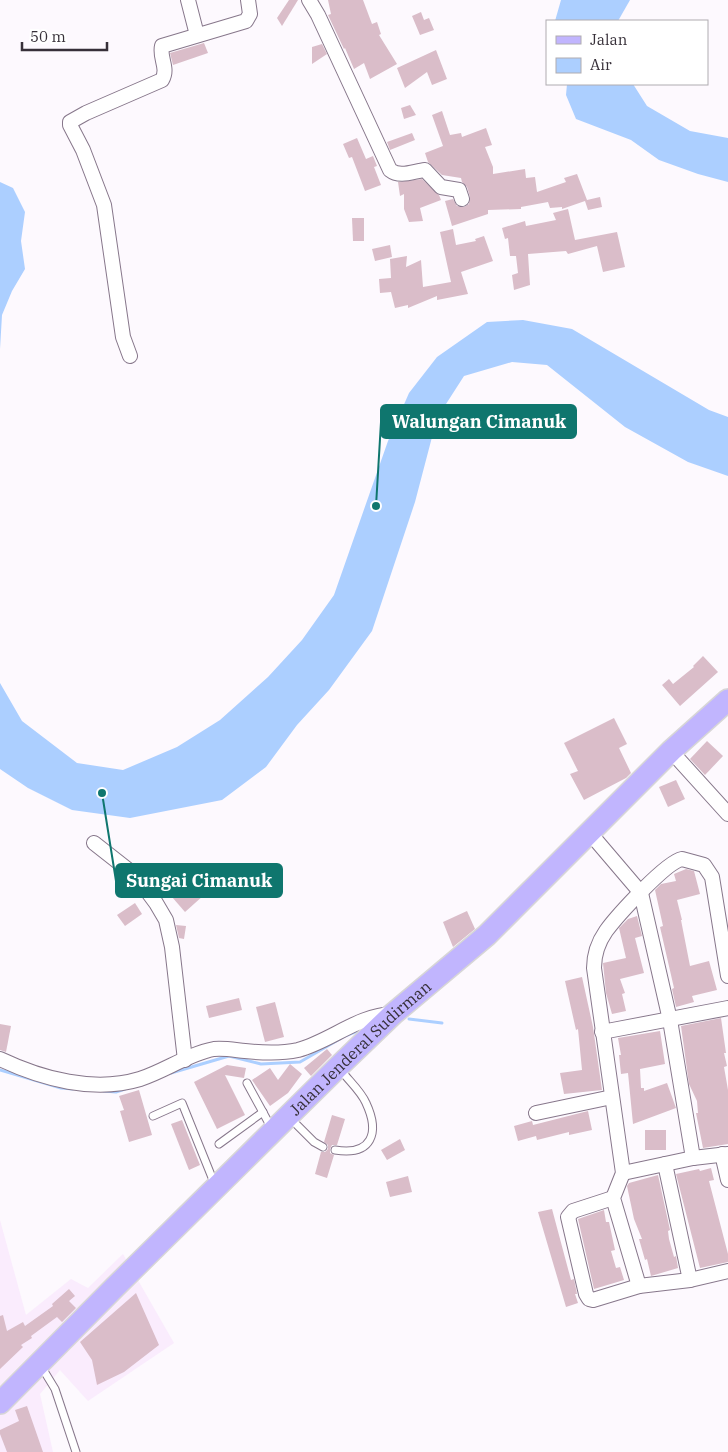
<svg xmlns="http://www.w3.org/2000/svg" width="728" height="1452" font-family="'IBM Plex Serif',serif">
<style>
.built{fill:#faecfd}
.water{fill:#accfff}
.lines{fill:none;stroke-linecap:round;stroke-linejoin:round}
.stream{stroke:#accfff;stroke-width:3}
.building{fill:#dabdc9}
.lane-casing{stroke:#87778b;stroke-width:9}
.street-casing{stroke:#87778b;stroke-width:16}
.primary-casing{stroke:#d7d6d7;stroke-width:24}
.lane{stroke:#fff;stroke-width:7}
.street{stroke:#fff;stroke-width:14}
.primary{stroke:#c1b5fe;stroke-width:21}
.labels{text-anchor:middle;stroke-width:4;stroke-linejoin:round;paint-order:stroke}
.street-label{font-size:16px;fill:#373039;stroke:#fff}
.leader{fill:none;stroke:#0f766e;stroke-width:2}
.callout-dot{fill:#0f766e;stroke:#fff;stroke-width:2}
.callout{fill:#0f766e;stroke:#0f766e;stroke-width:2}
.callout-label{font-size:18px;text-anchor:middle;font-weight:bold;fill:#fff}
</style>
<rect width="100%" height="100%" fill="#fdf9fe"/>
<!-- built -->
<path class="built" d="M0,1220l26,95 45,-36 17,9 35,-34 51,89 -86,58 -28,-31 -20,24 13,58h-53z"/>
<!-- water -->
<g class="water">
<path d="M561,0h69l-12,21h-63z"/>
<path d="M567,84h66l14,22 43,25 38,7v44l-30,-8 -39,-14 -28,-20 -55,-21 -10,-24z"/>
<path d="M0,182l13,6 12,24 -4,29 4,28 -13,22 -10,24 -2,34z"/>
<path d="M523,320l49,9 137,81 19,7v59l-40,-14 -63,-35 -78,-62 -35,-3 -48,14 -27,42 -22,84 -43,129 -43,59 -32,35 -31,42 -44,33 -92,18 -58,-8 -44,-22 -28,-19v-86l22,38 55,42 46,7 54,-23 43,-27 48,-43 34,-37 32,-45 54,-154 21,-48 28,-36 50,-35z"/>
</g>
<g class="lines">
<!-- stream -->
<g class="stream">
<path d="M409,1019l33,4"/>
<path d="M0,1070l61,18 12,1"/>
<path d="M171,1073l58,-17 32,8 39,-2 45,-26 20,-8"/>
<path d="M104,1091l12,1 9,-3"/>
</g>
</g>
<!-- building -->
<g class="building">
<path d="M289,0h9l-16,26 -5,-8z"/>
<path d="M328,0h35l9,24 5,-2 4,12 -2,1 18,29 -27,15 -6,-16 -10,6 -9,-21 -1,1 -16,-34 3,-1z"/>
<path d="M421,12l3,8 5,-2 5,12 -14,5 -8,-19z"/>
<path d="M204,43l4,10 -35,12 -3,-12z"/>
<path d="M322,44l5,10 -15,10v-17z"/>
<path d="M436,50l11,29 -15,6 -5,-13 -22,16 -8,-20z"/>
<path d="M410,105l6,10 -12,4 -3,-11z"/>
<path d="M442,111l8,24 11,-2 1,4 24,-9 6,17 -7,2 8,20v7l32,-5 1,9 9,-1 2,15 29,-10 -2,-4 13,-4 10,26 13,-3 2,10 -14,3 -3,-9 -23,8v-2l-12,1 -2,-6 -27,5v2l-33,1v4l-36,12 -7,-25 8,-2 4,7 7,1 5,-3 1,-7 -3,-10 -5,-5 -1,-4 -19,-3 -14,-13 -3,-9 18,-7 -11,-31z"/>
<path d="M412,133l3,7 -25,10 -3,-8z"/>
<path d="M357,138l9,21 7,-3 4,10 -3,1 7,18 -16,6 -13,-34 -3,1 -6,-14z"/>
<path d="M422,179l17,16 2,5 -21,8 3,13 -14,1 -5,-13v-15l-4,2 -2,-14z"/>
<path d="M568,209l7,31 42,-8 8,35 -22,5 -6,-26 -29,8 -2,-3 -38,3 2,31 -16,5 -2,-15 6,-2 -2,-17h-6l-2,-18 -3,1 -3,-11 23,-7 1,5 30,-6 -3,-7z"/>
<path d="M352,218h12v23h-11z"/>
<path d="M453,229l3,16 20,-4 -1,-2 9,-3 9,25 -32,11 7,22 -31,6v-4l-29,12v-3l-13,3 -4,-16 -11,1 -1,-14 12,-1 -1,-19 17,-3 -1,11 15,-7 2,27 28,-5 -11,-50z"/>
<path d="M390,245l2,12 -17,4 -3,-12z"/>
<path d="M703,656l15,16 -38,34 -18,-21 7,-6 4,5 21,-17 -1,-1z"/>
<path d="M614,718l13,26 -8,4 12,25 -5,5 -42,22 -14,-26 8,-3 -14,-28z"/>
<path d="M707,741l16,15 -18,19 -15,-16z"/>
<path d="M676,780l9,19 -17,8 -9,-20z"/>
<path d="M686,869l8,2 6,23 -23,6 5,20h-1l9,46 19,-5 8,29 -25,6 2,6 -18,5 -4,-18 2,-1 -14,-61 3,-1 -8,-36 6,-6 15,-3 -2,-7z"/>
<path d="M199,872l14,15 -28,25 -13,-15z"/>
<path d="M135,903l7,11 -17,12 -8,-11z"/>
<path d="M467,911l8,18 -22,18 -10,-25z"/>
<path d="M637,916l5,20 -7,2 9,35 -24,6 5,14 -3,1 4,17 -14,3 -6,-21 -3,-30 23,-5 -7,-30 9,-9z"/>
<path d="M176,925l10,1 -2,13 -5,-1z"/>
<path d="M582,977l11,50 9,63 -38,4 -4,-21 22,-3 -4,-41 -2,1 -11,-49z"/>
<path d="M239,998l3,12 -33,8 -3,-12z"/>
<path d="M275,1002l9,35 -19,5 -9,-35z"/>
<path d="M721,1018l5,35h-2l3,13 -3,1 4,23v54l-25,4 -7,-35h2l-1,-12 -8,-17 -8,-58z"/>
<path d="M0,1024l11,2 -5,26 -6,-2z"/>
<path d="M660,1031l5,33 -25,5 1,19h3v3l23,-8 9,25 -43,16 -5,-51 -7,1 -2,-19h2l-3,-17z"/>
<path d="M327,1049l5,6 -21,21 -7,-8z"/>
<path d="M290,1064l12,10 -14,19 -18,13 -18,-26 18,-12 8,12z"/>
<path d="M227,1065l19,3 -2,10 -19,-3 20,40 -28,14 -23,-47z"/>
<path d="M139,1090l13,45 -23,7 -9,-31 4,-1 -5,-14z"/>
<path d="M588,1111l4,19 -23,5v-3l-32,8 -1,-4 -18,5 -4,-15 18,-5 1,4z"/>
<path d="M332,1115l13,4 -8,26h-5l-2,4v4l4,2 -7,23 -12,-4 6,-22h4l3,-3v-4l-4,-3z"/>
<path d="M182,1120l18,45 -11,5 -18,-46z"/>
<rect x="645" y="1130" width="21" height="20"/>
<path d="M400,1139l5,11 -18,10 -6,-10z"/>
<path d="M711,1168l3,12 -5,1 19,73v8l-28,6 -24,-94 23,-5 1,2z"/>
<path d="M658,1175l12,55 -2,1 1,8 5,18 2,-1 2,12 -27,8 -4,-17 -2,1 -6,-21h3l-8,-20 -7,-33 2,-3z"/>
<path d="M408,1176l4,16 -22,5 -4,-15z"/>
<path d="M552,1209l19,71 3,-1 3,15h-2l3,9 -12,4 -28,-95z"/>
<path d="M604,1210l2,12h3l6,28 -4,1 5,17 4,-1 4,13 -30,9 -16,-70z"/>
<path d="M69,1289l6,7 -6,5 7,7 -14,14 -5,-5 -26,19 1,2 -11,7 2,2 -23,22v-53l3,-1 4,16 16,-9 2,4 28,-20 -1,-2z"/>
<path d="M136,1293l23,52 -35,27 -27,13 -5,-25 -12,-18z"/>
<path d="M27,1406l16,46h-36l-7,-18v-4l19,-9 -4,-11z"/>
</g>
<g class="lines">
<defs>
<g id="lane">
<path d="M247,1083l25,46"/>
<path d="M153,1116l29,-13 33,82"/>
<path d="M290,1118l24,24 9,5"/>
<path d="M219,1144l44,-32"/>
<path d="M335,1150c37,6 45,-17 31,-47 -5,-12 -18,-23 -26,-34"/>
<path d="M41,1366l14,23 21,63"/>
</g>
<g id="street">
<path d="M188,0l9,35"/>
<path d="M309,0l9,15 72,155c10,8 24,1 35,0l16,17 18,3 3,9"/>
<path d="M130,356l-7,-19 -19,-132 -21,-55 -13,-25v-3l16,-9 76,-33c7,-12 -3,-22 0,-34l84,-25 4,-7 -2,-14"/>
<path d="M671,751l57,63"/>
<path d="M589,832l52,61 29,127 23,138"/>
<path d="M94,843l42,33 20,27 10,17 6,27 13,113"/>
<path d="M602,1032l126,-24"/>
<path d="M0,1059c42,20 94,34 140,20 25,-8 48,-25 74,-30 10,-1 21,1 31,2 18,2 35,3 53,-1 33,-9 60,-35 95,-36"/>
<path d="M536,1113l76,-16"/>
<path d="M722,1154l6,26"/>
<path d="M665,1164l25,116"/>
<path d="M623,1173l70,-15 35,-4"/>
<path d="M613,1198l-40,13 -5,6 18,77 3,5 4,1 46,-14 51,-6 38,-9"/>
<path d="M639,1286l-26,-88 10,-25 -29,-205c0,-13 5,-27 12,-37 11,-15 60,-69 76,-72l22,6 8,12 16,99"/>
</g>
<g id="primary">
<path id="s1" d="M0,1403l115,-116 223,-220 55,-53 94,-79 184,-184 57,-51"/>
</g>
</defs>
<!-- lane casing -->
<use href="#lane" class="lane-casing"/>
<!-- street casing -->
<use href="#street" class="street-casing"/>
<!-- primary casing -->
<use href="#primary" class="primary-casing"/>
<!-- lane -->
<use href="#lane" class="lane"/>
<!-- street -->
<use href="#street" class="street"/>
<!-- primary -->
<use href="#primary" class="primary"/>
</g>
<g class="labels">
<!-- street labels -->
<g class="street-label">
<text dy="6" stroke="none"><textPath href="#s1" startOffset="506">Jalan Jenderal Sudirman</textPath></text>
</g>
</g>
<!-- callouts -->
<path class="leader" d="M376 506L381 422M102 793L116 881"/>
<g class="callout-dot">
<circle cx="376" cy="506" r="5"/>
<circle cx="102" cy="793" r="5"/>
</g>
<g class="callout">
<rect x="381" y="405" width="195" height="33" rx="5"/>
<rect x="116" y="864" width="166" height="33" rx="5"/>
</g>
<g class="callout-label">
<text x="479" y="428">Walungan Cimanuk</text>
<text x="199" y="887">Sungai Cimanuk</text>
</g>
<!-- legend -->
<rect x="546" y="20" width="162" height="65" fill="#ffffff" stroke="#afacb0"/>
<rect x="556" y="36" width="25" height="8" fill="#c1b5fe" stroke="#afacb0"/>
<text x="590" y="45" font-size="15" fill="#373039">Jalan</text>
<rect x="556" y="58" width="25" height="15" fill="#accfff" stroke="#afacb0"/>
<text x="590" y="70" font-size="15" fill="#373039">Air</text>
<!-- scale -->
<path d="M22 42v8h85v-8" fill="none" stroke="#373039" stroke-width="2.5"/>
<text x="30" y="42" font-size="15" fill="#373039" stroke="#ffffff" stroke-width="4" paint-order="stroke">50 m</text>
</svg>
